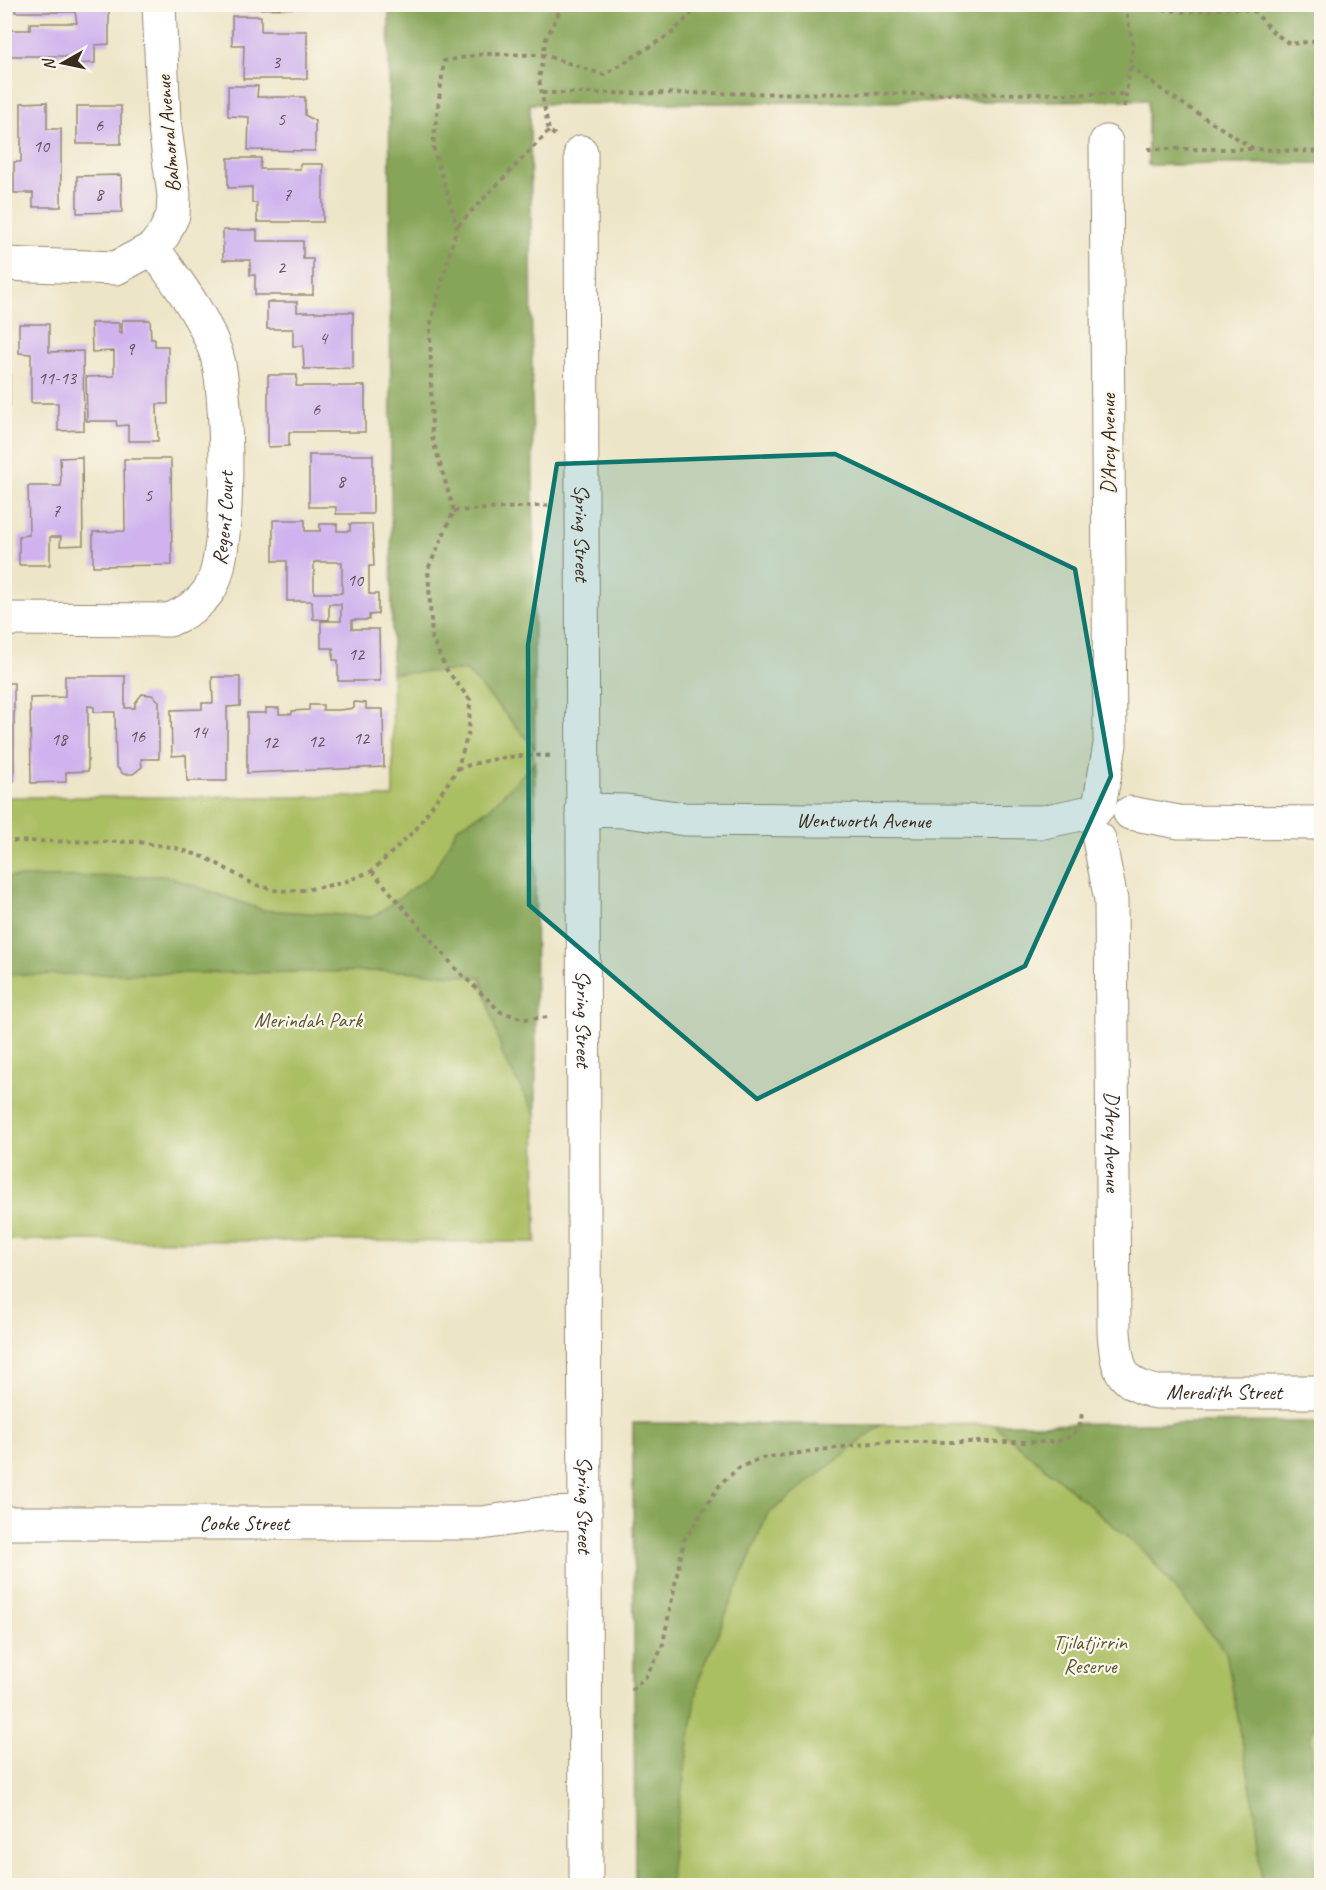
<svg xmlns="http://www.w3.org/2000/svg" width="1326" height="1890" font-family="Caveat,sans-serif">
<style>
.green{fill:#aabe62;stroke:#727440;stroke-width:1.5}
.forest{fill:#87a558;stroke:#61683b;stroke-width:1.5}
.building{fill:#cfb2ee;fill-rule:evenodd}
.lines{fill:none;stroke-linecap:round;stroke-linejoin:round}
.minor-casing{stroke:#948872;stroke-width:35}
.path{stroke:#948872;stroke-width:4;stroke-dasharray:4.5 4.5;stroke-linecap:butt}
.minor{stroke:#fff;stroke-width:33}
.marked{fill:#0f766e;fill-opacity:0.2;stroke:#0f766e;stroke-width:4.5;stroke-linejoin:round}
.labels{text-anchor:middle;stroke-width:4.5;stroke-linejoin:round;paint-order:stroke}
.number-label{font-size:18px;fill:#604c52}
.street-label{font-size:21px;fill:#3b2a1e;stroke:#fbf7ec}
.park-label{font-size:21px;fill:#5c5632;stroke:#fbf7ec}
</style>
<rect width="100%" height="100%" fill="#fbf7ec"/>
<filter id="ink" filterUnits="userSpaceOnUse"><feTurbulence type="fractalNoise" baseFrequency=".0167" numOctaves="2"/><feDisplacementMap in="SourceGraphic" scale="12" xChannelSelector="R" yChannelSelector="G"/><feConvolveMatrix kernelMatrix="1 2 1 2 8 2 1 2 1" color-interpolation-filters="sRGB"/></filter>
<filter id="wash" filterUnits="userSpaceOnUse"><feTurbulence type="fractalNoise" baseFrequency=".008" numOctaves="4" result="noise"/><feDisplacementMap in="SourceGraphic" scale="24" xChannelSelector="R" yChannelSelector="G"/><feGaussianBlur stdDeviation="1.35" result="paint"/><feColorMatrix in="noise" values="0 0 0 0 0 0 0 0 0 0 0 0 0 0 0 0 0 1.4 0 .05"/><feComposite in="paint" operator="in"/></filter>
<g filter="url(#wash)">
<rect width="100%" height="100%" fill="#ede5c7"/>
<!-- green -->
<g class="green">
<path d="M389,5h932v158l-173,2v-65l-618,4 6,1138 -531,-2v-443h388z"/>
<path d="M1321,1422v463h-686l-2,-462 248,2z"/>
</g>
<!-- forest -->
<g class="forest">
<path d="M389,5h932v158l-173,2v-65l-618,4 5,644 -68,-77 -75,2z"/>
<path d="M535,762l1,354 -33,-60 -22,-79 -79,-6 -397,4v-98l161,-1 97,34 110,7 59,-43 26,-47 31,-18z"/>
<path d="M1321,1422l1,286 -11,27 5,150h-54l-5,-63 -31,-170 -79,-98 -154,-130z"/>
<path d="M633,1423l248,2 -114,90 -68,164 -29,187 2,19h-37z"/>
</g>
<g id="blocks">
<!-- building -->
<g class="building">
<path d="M15,4h94v40l-14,1v18l-30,1v-8h-61v-26h26v-7h47l-2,-11h-60z"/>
<path d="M240,4h91v4l-91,1z"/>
<path d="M232,16h29v15h46v48h-64l1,-34h-12z"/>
<path d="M228,86h30l-1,11h48v18l10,6v30l-67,-1 1,-33 -21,-1z"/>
<path d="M47,102v27h14v78h-28v-14h-19v-31h7v-59z"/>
<rect x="77" y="106" width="44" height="38"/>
<path d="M228,158h33l-1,11h40v-5h23v58h-66v-19h-5v-16l-24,1z"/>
<path d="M121,175l1,37 -45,1v-37z"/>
<path d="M223,230h34v11h46v18h10v36h-58v-20h-5v-15h-27z"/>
<path d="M267,302h30v10h56v56l-49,1 -1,-23h-10v-17h-26z"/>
<path d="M122,320h28l1,19h4v7h13v58h-11l1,37h-30v-16l-11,1 -1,-5h-29l-1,-44 28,-1v-25l-22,1 -1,-29h28v10h3z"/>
<path d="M19,324h30v28l34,-1 1,79 -26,1v-28h-27v-49l-12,-1z"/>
<rect x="4" y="360" width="6" height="47"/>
<path d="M268,375h29l-1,11h69v46h-76v14l-21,1z"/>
<path d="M309,455h64v59h-37v-7h-27z"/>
<path d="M82,457l1,88 -23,1 1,-9h-11v28h-31v-29l10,-1 -1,-49h33l-1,-28z"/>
<path d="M124,459h47l1,106 -79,1v-34l32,-1z"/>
<path d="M4,467h4l1,69h-5z"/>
<path d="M273,520h32v11h15v-7h17v7h13v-7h22l2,42h-5v28h9v20l-9,1v5h-17v9h27l1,52h-42v-21h-5v-12h-12v-27h20v-17h-12v16l-16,-1 -1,-18h-25v-40h-14zM314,562h28v31h-28z"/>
<path d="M65,676h60v32h10v-5l7,-9 10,1 7,6v58h-18l1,8 -9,7h-10l-7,-8 -1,-54h-21v-5l-6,-1v65l-22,1v10l-35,1 -1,-85 35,-1z"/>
<path d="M212,677h28v29l-13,1v74h-40l-1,-26 -14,1 -1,-46 31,-1v-6h11z"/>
<rect x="4" y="683" width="10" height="98"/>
<path d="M354,702l12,1v6h17l1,58 -137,6v-60h19v-5h13v6h13v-3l17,-1v-5h14v5h16l15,-2z"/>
</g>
</g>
</g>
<g filter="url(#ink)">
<use href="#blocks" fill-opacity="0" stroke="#948872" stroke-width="1.5"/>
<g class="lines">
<defs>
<g id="minor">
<path id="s1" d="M581,152l5,1734"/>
<path d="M4,264l112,4 37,-20 11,-14 9,-19 1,-20 -10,-74 -5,-117"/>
<path id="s2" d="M4,619l165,1c17,-7 33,-17 42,-33 20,-34 18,-196 5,-234 -13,-39 -40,-72 -63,-105"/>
<path d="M1099,806l11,-61 -4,-603"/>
<path id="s3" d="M582,810l44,1 59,8 358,3 52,-11"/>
<path d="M1130,813l49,9 143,1"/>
<path id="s4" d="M1099,839l12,61 3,432c3,35 4,51 42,60h166"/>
<path id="s5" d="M4,1523h478l59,-9 44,-1"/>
</g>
</defs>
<!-- minor casing -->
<use href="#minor" class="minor-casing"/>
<!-- path -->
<g class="path">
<path d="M930,4l39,7 156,-6 61,7 45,-4 23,3 19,21 17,12 32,-4"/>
<path d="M1130,66l36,27 88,56 68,3"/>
<path d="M542,93l584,1"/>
<path d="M1124,107l9,-62 -8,-40"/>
<path d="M555,135l-6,-4 -10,-52 7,-40 17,-35"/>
<path d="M1148,149h105"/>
<path d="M458,225l91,-94"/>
<path d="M454,511l98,-6"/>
<path d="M457,769c33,-11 61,-15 96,-13"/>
<path d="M4,841l135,1 37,6 31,10 46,26 25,7 27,-1 37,-7 30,-12 44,-42 41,-59 12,-39 1,-31 -24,-31 -14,-31 -4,-69 26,-58 -22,-74 -2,-111 27,-100 -24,-80 11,-85 39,-7 61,1 60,20 68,-42 29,-29"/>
<path d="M372,871l84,98 45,43 23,7 27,-2"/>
<path d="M631,1690l14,-12 17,-30 22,-108 37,-57 19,-16 22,-9 118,-16h176c20,-6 25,-11 26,-32"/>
</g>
<!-- minor -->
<use href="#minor" class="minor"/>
</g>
</g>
<!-- marked area -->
<path class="marked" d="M835,454l240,115 36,207 -86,190 -268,133 -228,-194 -1,-260 29,-181z"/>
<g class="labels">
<!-- number labels -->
<g class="number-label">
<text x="276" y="68">3</text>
<text x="281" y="125">5</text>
<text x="99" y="131">6</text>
<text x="41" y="152">10</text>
<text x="99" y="200">8</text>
<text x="287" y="201">7</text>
<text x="281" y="273">2</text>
<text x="323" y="344">4</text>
<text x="130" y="355">9</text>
<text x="57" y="384">11-13</text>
<text x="316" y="415">6</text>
<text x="341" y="487">8</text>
<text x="148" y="501">5</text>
<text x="56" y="517">7</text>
<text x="355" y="586">10</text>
<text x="356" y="660">12</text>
<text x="199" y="738">14</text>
<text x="137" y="742">16</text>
<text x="361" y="744">12</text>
<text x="59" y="745">18</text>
<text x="316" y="747">12</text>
<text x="270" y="748">12</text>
</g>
<!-- street labels -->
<g class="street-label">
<text transform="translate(168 134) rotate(-95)" y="7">Balmoral Avenue</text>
<text transform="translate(1108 444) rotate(-90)" y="7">D'Arcy Avenue</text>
<text dy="7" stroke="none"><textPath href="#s2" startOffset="290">Regent Court</textPath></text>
<text dy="7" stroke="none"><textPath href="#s1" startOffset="381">Spring Street</textPath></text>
<text dy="7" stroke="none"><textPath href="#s3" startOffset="282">Wentworth Avenue</textPath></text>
<text dy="7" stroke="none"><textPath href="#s1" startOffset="867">Spring Street</textPath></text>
<text dy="7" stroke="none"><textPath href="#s4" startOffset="304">D'Arcy Avenue</textPath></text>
<text dy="7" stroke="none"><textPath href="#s4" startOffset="644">Meredith Street</textPath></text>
<text dy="7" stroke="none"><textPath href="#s1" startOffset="1353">Spring Street</textPath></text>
<text dy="7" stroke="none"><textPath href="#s5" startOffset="240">Cooke Street</textPath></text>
</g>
<!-- park labels -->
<g class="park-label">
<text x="308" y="1027">Merindah Park</text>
<text x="1090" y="1649">Tjilatjirrin<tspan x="1090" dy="24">Reserve</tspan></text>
</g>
</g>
<!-- margin -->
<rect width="1326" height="1890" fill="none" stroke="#fbf7ec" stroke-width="24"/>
<!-- north arrow -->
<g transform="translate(63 63) rotate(261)" stroke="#fbf7ec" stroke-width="4.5" paint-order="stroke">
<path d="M0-4.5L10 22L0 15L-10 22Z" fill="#3b2a1e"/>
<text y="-9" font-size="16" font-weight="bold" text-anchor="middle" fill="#3b2a1e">N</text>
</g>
</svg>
